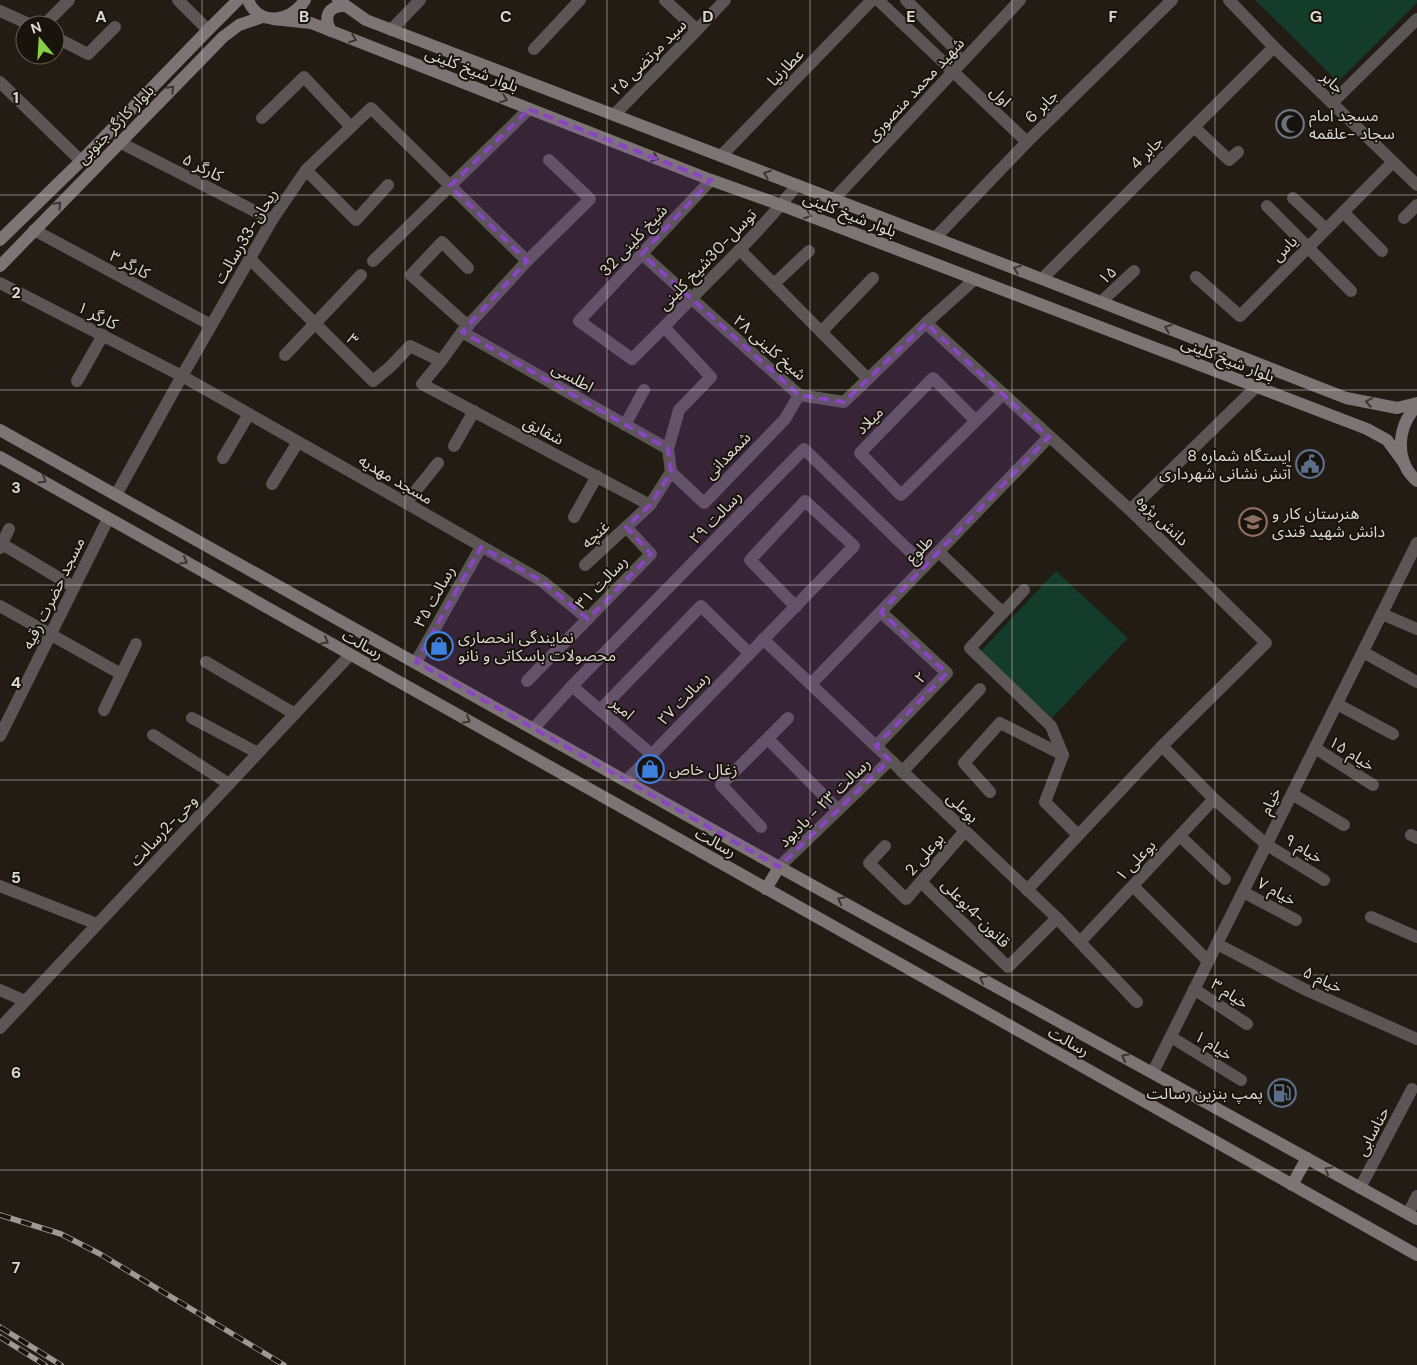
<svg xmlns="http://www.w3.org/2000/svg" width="1417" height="1365" font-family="'DM Sans','Noto Sans Arabic',sans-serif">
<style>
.green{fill:#133c2b}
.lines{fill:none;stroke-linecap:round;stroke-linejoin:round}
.minor{stroke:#5b5556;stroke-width:12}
.secondary{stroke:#7d7476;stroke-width:12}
.rail-casing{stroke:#9d9892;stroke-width:5.5}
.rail{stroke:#18130b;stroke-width:4;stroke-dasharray:11;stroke-linecap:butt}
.oneway{stroke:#3b3530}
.marked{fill:#8a46c2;fill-opacity:0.2;stroke:#8a46c2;stroke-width:4;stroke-dasharray:10 6;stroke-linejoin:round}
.grid{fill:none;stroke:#dcd8d3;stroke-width:1;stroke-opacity:0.55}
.labels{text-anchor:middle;stroke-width:4;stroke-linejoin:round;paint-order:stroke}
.street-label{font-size:16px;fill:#dcd8d3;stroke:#18130b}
.poi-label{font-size:16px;fill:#dcd8d3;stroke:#18130b;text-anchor:start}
.grid-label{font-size:16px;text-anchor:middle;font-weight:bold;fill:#dcd8d3;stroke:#18130b;stroke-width:4;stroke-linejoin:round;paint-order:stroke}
</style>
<rect width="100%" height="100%" fill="#221c14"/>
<!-- green -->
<g class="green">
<path d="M1255,0h162v3l-79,79z"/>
<path d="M1056,571l72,67 -76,80 -72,-66z"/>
</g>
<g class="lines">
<!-- minor -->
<g class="minor">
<path d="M178,0l30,30"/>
<path d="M665,0l32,30"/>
<path d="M878,0l149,142"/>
<path d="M906,0l50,50 -3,22"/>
<path d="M1229,0l45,47 143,138"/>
<path d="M0,11l31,14"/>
<path d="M44,25l25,-25"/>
<path d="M391,30l29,-30"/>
<path d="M55,37l33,17 27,-27"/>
<path d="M534,49l46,-49"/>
<path d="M0,82l81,79"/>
<path d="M1332,103l85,-84"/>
<path d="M614,115l83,-85 28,-30"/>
<path d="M262,118l42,-41 47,50"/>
<path d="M1194,127l35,33 9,-8"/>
<path d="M119,142l153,78"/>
<path d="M721,156l151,-156"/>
<path d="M306,170l50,50 32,-35"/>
<path d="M1293,198l33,31"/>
<path d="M834,199l186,-199"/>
<path d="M1267,206l84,85"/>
<path d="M1343,212l39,39"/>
<path d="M1404,218l13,-13"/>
<path d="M34,230l177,95"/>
<path d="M935,238l92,-96 145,-142"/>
<path d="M740,250l128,129"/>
<path d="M642,254l157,141 45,7 82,-79 49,-44"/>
<path d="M250,259l123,122 17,-14 20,-21 31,15"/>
<path d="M373,261l156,-152"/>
<path d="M527,261l-65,71 -21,29 -19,23 228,121"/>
<path d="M1196,277l44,39 153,-154"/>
<path d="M1042,279l232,-232"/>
<path d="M0,283l182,93 224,127 136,78 46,38"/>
<path d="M774,284l35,-33"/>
<path d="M1101,302l33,-31"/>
<path d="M926,323l204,187 136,133 -104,103 -135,144"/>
<path d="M468,326l-57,-51 31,-33 26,26"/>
<path d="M664,327l-32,32 -53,-38 132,-141"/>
<path d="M462,332l206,117"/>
<path d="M821,332l52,-54"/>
<path d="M285,355l76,-80"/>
<path d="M77,381l26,-46"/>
<path d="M975,420l-42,-42 -73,75 41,42 102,-101"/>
<path d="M625,425l19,-35"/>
<path d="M454,446l20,-35"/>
<path d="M223,458l26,-44"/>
<path d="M671,472l33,31 81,-84 14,-24"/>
<path d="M272,484l26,-42"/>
<path d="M116,495l66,-119 90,-156 34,-50 65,-62 156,153 63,-62 -41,-39"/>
<path d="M406,503l32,-40"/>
<path d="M1130,510l126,-123"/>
<path d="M574,517l23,-41"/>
<path d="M2,544l72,43"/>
<path d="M0,548l9,-19"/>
<path d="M939,552l64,61"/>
<path d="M585,565l65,-60 21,-33 -3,-23 11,-39 32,-33 -47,-50c44,-47 93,-91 133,-142"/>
<path d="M1024,590l-54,58 81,78 12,29"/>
<path d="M0,606l121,68"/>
<path d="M1382,614l35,15"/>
<path d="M763,639l294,279 80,84"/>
<path d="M1363,652l54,30"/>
<path d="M206,662l89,52"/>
<path d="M416,662l65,-115"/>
<path d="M527,681l124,-127 -25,-27"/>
<path d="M811,684l238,-247"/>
<path d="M572,686l79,68"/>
<path d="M1337,704l56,30"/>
<path d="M104,710l32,-66"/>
<path d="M600,710l101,-104 48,47"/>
<path d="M192,718l66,35"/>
<path d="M534,728l38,-42 232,-237 121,117"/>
<path d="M153,735l76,49"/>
<path d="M0,736l108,-217"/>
<path d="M768,739l70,71"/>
<path d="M876,746l71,-73 -66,-61"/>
<path d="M1162,746l52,53 53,46 57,35"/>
<path d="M1315,748l58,37"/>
<path d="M902,772l78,-83"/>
<path d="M627,780c75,-78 152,-156 227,-234l-49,-45 -55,59 46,47"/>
<path d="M990,792l-26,-29 36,-40 63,32 -18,47 33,33"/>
<path d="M1292,794l52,31"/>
<path d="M761,827l-40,-42 67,-67"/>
<path d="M1411,835l6,3"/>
<path d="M1180,836l45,43"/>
<path d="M885,846l-16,17 37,36 59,-68"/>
<path d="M779,867l111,-107"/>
<path d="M921,882l87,85 49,-49"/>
<path d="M0,886l97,38"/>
<path d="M1133,886l75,75"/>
<path d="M1243,892l53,28"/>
<path d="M1371,917l46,20"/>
<path d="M1080,942l134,-143"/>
<path d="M1217,944l87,45 113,50"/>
<path d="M1194,989l53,35"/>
<path d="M0,990l25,11"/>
<path d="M0,1028l350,-373"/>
<path d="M1171,1037l70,43"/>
<path d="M1153,1072l264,-529"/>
<path d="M1360,1188l52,-99"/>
<path d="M1408,1214l9,-18"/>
</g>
<!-- secondary -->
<g class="secondary">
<path d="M248,0c11,27 43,22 57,0"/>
<path d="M338,0l28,20 676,259 304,119 51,10 20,-5"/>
<path d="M273,19l38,4 400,157 70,25 586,224 20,11 17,23"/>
<path d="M331,31c-8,-14 -3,-25 13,-25"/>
<path d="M0,240l81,-79 127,-131 30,-30"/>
<path d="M0,266l223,-229 16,-12 23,-8"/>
<path d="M1417,406c-20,20 -23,55 0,75"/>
<path d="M0,430l779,437 638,352"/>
<path d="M0,457l1417,798"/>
<path d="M766,889l13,-22"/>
<path d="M1292,1185l15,-27"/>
</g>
<defs>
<g id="rail">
<path d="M0,1215l61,19 39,20 184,111"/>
<path d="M0,1327l61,38"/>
<path d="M0,1337l45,28"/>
</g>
</defs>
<!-- rail casing -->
<use href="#rail" class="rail-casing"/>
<!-- rail -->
<use href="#rail" class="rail"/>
</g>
<!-- one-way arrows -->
<defs><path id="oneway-chevron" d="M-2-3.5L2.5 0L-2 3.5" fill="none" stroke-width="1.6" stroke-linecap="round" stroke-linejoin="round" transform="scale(1.25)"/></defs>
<g class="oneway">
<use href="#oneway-chevron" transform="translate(353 39) rotate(21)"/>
<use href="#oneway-chevron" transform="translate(171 89) rotate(-45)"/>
<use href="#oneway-chevron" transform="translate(504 99) rotate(21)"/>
<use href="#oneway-chevron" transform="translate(655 158) rotate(21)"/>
<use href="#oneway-chevron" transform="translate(767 174) rotate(-159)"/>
<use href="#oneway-chevron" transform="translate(58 205) rotate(-46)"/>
<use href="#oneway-chevron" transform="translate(808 215) rotate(21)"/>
<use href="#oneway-chevron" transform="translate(1017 269) rotate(-159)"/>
<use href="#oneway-chevron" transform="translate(1168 328) rotate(-159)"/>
<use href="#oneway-chevron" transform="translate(1369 402) rotate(-169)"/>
<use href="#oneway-chevron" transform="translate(43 480) rotate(30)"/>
<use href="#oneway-chevron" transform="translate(184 561) rotate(29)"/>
<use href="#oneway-chevron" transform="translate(325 641) rotate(29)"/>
<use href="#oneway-chevron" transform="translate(467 720) rotate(29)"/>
<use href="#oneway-chevron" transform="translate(841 900) rotate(-152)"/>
<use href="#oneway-chevron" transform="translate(983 979) rotate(-151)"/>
<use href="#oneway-chevron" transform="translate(1125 1057) rotate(-151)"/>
<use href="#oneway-chevron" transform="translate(1328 1170) rotate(-151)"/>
</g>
<!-- marked area -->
<path class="marked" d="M529,109l182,71 -69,74 157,141 45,7 82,-79 123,114 -168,175 66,61 -71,73 14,14 -111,107 -363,-205 65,-115 61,34 46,38 63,-65 -25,-27 24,-22 21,-33 -3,-23 -206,-117 65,-71 -77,-75z"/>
<!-- grid -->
<path class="grid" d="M202,0v1365M405,0v1365M607,0v1365M810,0v1365M1012,0v1365M1215,0v1365M0,195h1417M0,390h1417M0,585h1417M0,780h1417M0,975h1417M0,1170h1417"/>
<!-- icons -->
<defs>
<symbol id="mosque-ring" viewBox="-11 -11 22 22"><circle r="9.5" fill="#18130b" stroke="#6b7280" stroke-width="1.5"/><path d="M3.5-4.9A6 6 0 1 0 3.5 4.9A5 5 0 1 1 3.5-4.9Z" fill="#6b7280"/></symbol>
<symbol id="civic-ring" viewBox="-11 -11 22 22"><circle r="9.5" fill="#18130b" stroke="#5c6f8a" stroke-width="1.5"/><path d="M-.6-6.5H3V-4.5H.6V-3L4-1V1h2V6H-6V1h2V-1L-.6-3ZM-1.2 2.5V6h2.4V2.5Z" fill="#5c6f8a"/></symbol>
<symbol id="school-ring" viewBox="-11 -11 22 22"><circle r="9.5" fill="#18130b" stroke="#8d6e63" stroke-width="1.5"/><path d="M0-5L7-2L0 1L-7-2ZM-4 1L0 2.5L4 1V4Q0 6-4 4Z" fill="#8d6e63"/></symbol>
<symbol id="shop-ring" viewBox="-11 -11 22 22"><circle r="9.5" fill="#18130b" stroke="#3f7fe0" stroke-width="1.5"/><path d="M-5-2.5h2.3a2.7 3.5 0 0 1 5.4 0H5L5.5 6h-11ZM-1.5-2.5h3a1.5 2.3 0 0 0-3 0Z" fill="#3f7fe0"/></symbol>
<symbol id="fuel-ring" viewBox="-11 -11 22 22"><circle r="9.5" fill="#18130b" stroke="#5c6f8a" stroke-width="1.5"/><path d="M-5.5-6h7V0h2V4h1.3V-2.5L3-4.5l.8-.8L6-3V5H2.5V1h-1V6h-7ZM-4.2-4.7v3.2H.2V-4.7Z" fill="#5c6f8a"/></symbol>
</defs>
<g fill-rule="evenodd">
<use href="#mosque-ring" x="1274" y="108" width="32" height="32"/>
<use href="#civic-ring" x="1294" y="448" width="32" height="32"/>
<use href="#school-ring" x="1237" y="506" width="32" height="32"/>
<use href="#shop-ring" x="423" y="630" width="32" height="32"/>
<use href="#shop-ring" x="634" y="753" width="32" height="32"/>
<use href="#fuel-ring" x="1266" y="1077" width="32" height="32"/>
</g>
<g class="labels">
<!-- street labels -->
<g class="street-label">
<text transform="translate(648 57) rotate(-45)" y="6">۲۵ سید مرتضی</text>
<text transform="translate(785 67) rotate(-46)" y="6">عطارنیا</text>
<text transform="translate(472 69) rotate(21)" y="6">بلوار شیخ کلینی</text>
<text transform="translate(1333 82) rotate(44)" y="6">جابر</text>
<text transform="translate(915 89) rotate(-47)" y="6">شهید محمد منصوری</text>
<text transform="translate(1001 96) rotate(44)" y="6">اول</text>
<text transform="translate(1041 106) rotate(-45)" y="6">جابر 6</text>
<text transform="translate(115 124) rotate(-46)" y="6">بلوار کارگر جنوبی</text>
<text transform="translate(1146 152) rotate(-45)" y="6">جابر 4</text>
<text transform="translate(203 167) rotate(27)" y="6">کارگر ۵</text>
<text transform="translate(850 214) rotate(21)" y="6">بلوار شیخ کلینی</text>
<text transform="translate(245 236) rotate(-59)" y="6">ریحان-33رسالت</text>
<text transform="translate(633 240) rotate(-47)" y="6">شیخ کلینی 32</text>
<text transform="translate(1284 248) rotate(-45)" y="6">یاس</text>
<text transform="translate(707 259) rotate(-46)" y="6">توسل-30شیخ کلینی</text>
<text transform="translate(130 264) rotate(28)" y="6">کارگر ۳</text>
<text transform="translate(1107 275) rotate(-42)" y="6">۱۵</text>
<text transform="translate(98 315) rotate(27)" y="6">کارگر ۱</text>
<text transform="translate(353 339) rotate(45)" y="6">۳</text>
<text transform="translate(770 347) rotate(41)" y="6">شیخ کلینی ۲۸</text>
<text transform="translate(1228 359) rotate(21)" y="6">بلوار شیخ کلینی</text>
<text transform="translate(573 377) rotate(29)" y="6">اطلسی</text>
<text transform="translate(869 420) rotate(-45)" y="6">میلاد</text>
<text transform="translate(544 430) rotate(28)" y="6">شقایق</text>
<text transform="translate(727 455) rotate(-46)" y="6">شمعدانی</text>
<text transform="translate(396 479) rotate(30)" y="6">مسجد مهدیه</text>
<text transform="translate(715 517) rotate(-46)" y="6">رسالت ۲۹</text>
<text transform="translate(1163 520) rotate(44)" y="6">دانش پژوه</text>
<text transform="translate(595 534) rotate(-43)" y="6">غنچه</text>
<text transform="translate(919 549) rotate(-46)" y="6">طلوع</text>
<text transform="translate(601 582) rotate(-46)" y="6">رسالت ۳۱</text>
<text transform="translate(53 593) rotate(-64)" y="6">مسجد حضرت رقیه</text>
<text transform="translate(434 596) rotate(-61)" y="6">رسالت ۳۵</text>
<text transform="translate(363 644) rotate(29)" y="6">رسالت</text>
<text transform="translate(920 677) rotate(-46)" y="6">۲</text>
<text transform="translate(683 698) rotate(-46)" y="6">رسالت ۲۷</text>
<text transform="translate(623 708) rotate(41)" y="6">امیر</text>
<text transform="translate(1352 753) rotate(32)" y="6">خیام ۱۵</text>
<text transform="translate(1270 801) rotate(-64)" y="6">خیام</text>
<text transform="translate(824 802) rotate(-44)" y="6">رسالت ۲۳ - یادبود</text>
<text transform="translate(963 807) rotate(43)" y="6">بوعلی</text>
<text transform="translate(163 830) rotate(-47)" y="6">وحی-2رسالت</text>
<text transform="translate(716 842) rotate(29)" y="6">رسالت</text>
<text transform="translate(1304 848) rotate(31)" y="6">خیام ۹</text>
<text transform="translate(924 854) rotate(-49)" y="6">بوعلی 2</text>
<text transform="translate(1135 860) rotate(-46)" y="6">۱ بوعلی</text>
<text transform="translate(1277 891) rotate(28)" y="6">خیام ۷</text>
<text transform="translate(976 913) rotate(45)" y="6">قانون-4بوعلی</text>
<text transform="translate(1323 979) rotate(25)" y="6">خیام ۵</text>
<text transform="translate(1230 993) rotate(33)" y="6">خیام ۳</text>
<text transform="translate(1069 1041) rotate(29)" y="6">رسالت</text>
<text transform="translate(1214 1045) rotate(32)" y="6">خیام ۱</text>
<text transform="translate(1372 1131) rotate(-62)" y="6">حناسابی</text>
</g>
<!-- poi labels -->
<g class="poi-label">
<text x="1309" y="121">مسجد امام<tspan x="1309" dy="18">سجاد -علقمه</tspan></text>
<text x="1291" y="461" text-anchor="end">ایستگاه شماره 8<tspan x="1291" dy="18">آتش نشانی شهرداری</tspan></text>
<text x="1272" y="519">هنرستان کار و<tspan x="1272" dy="18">دانش شهید قندی</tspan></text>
<text x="458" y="643">نمایندگی انحصاری<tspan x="458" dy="18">محصولات باسکاتی و نانو</tspan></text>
<text x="669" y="775">زغال خاص</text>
<text x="1263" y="1099" text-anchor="end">پمپ بنزین رسالت</text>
</g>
</g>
<g class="grid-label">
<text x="101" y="22">A</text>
<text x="304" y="22">B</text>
<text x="506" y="22">C</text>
<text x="708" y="22">D</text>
<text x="911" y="22">E</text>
<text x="1113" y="22">F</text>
<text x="1316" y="22">G</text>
<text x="16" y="103">1</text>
<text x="16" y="298">2</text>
<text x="16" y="493">3</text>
<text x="16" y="688">4</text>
<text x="16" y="883">5</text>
<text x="16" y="1078">6</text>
<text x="16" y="1273">7</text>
</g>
<!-- north arrow -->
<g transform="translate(40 40) rotate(342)"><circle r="24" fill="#18130b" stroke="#66625b"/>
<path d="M0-4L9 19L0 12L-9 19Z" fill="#88cf49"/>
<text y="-8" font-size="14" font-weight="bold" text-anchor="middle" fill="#dcd8d3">N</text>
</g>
</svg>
